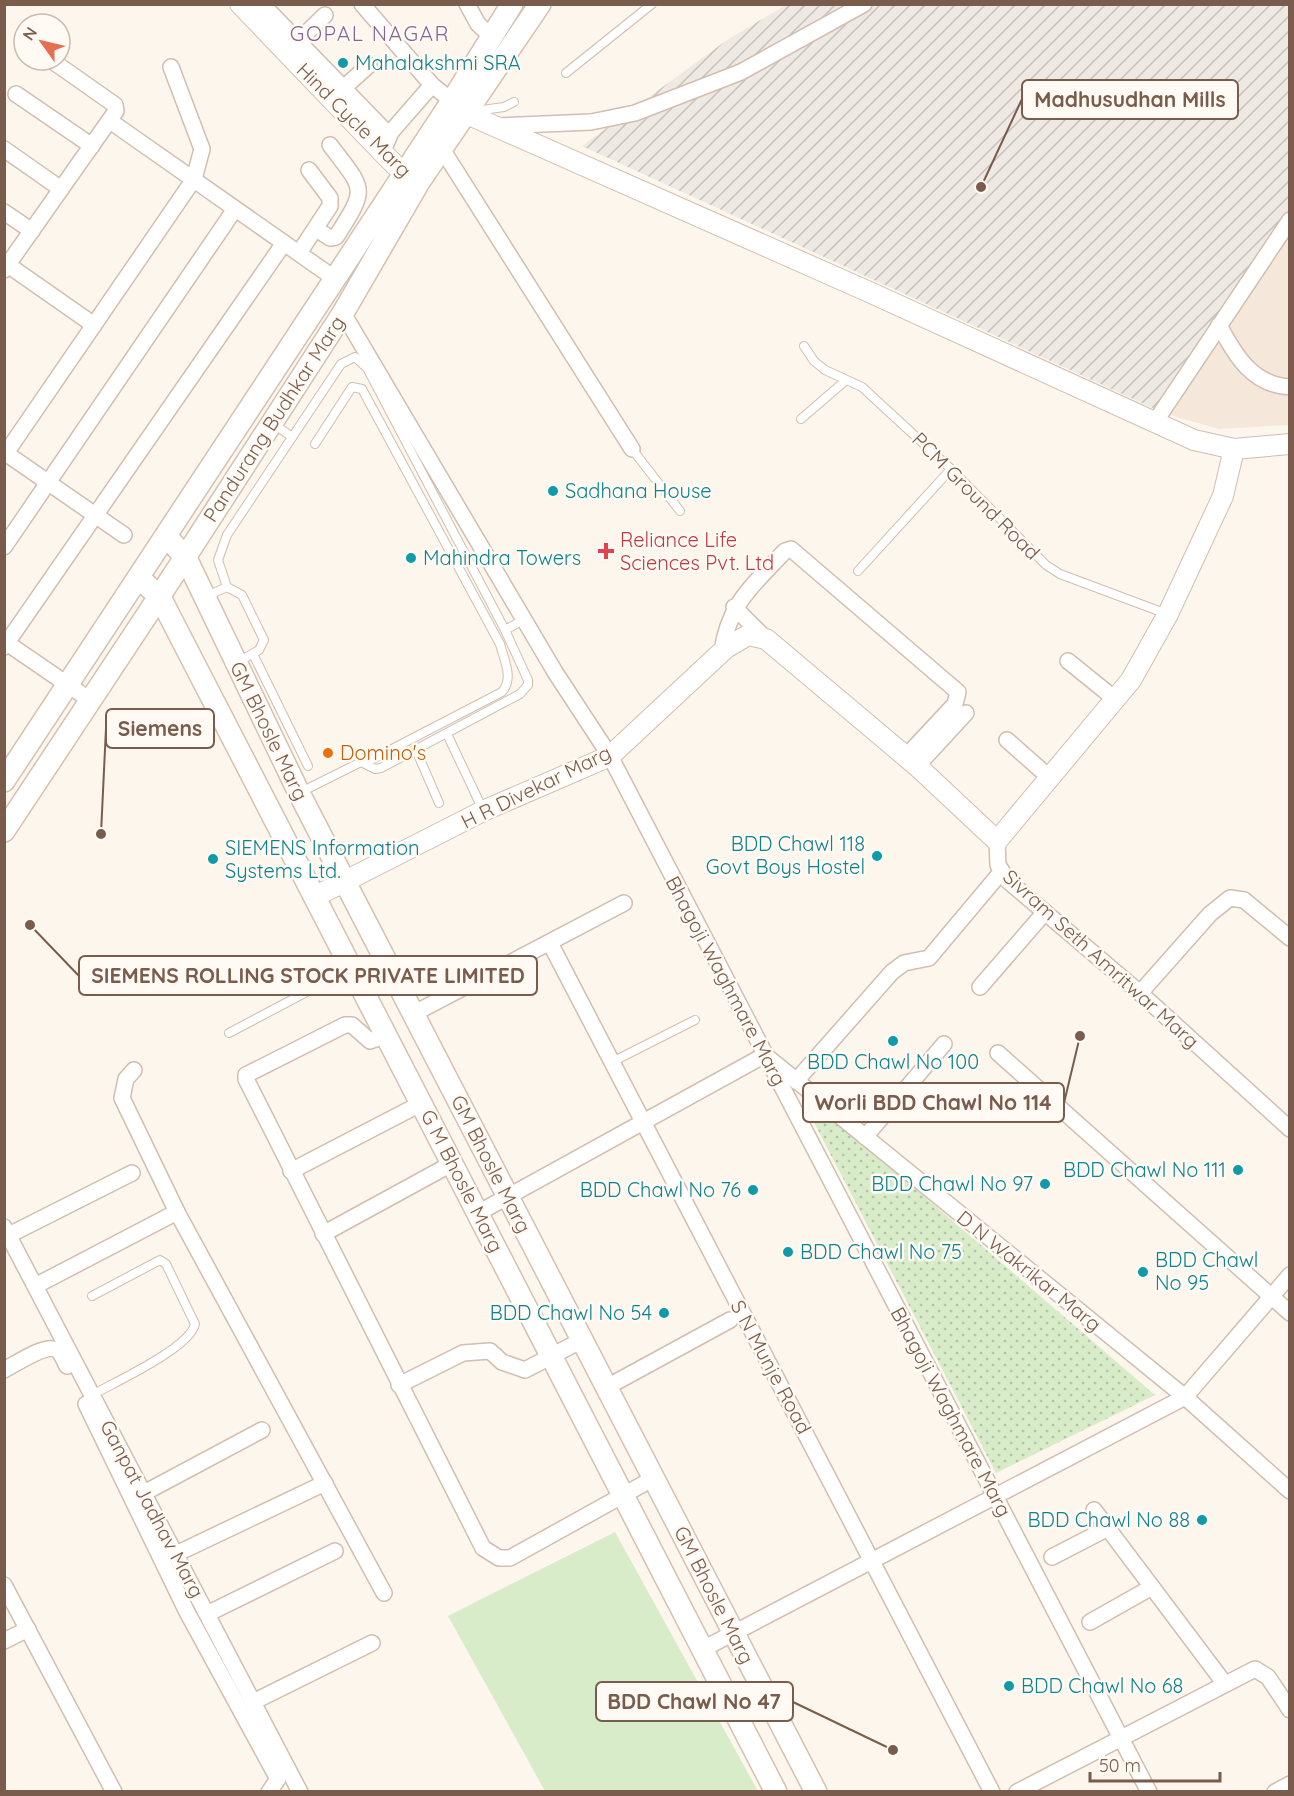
<svg xmlns="http://www.w3.org/2000/svg" width="1294" height="1796" font-family="Quicksand,sans-serif">
<style>
.residential{fill:#f5e8da}
.industrial{fill:url(#industrial-furrows)}
.grass{fill:url(#grass-dots)}
.pitch{fill:#d8ecc9}
.lines{fill:none;stroke-linecap:round;stroke-linejoin:round}
.service-casing{stroke:#d1beb0;stroke-width:10}
.minor-casing{stroke:#d1beb0;stroke-width:18}
.tertiary-casing{stroke:#d1beb0;stroke-width:22}
.secondary-casing{stroke:#d6c0b0;stroke-width:24}
.service{stroke:#fff;stroke-width:8}
.minor{stroke:#fff;stroke-width:15}
.tertiary{stroke:#fff;stroke-width:20}
.secondary{stroke:#fff;stroke-width:21}
.culture-dot{fill:#0f9aa8;stroke:#fffaf3;stroke-width:2}
.health-dot{fill:#e0444e;stroke:#fffaf3;stroke-width:2}
.food-dot{fill:#e8710a;stroke:#fffaf3;stroke-width:2}
.labels{text-anchor:middle;stroke-width:5;stroke-linejoin:round;paint-order:stroke}
.culture-label{font-size:20px;fill:#0d838f;stroke:#fffaf3;text-anchor:start}
.street-label{font-size:20px;fill:#7a5c4d;stroke:#fffaf3}
.health-label{font-size:20px;fill:#be3a42;stroke:#fffaf3;text-anchor:start}
.food-label{font-size:20px;fill:#c56008;stroke:#fffaf3;text-anchor:start}
.neighbourhood-label{font-size:21px;letter-spacing:1.5px;fill:#846695;stroke:#fffaf3}
.leader{fill:none;stroke:#7a5c4d;stroke-width:2}
.callout-dot{fill:#7a5c4d;stroke:#fffaf3;stroke-width:2}
.callout{fill:#fffaf3;stroke:#7a5c4d;stroke-width:2}
.callout-label{font-size:21px;text-anchor:middle;font-weight:bold;fill:#7a5c4d}
</style>
<defs>
<pattern id="industrial-furrows" width="10" height="10" patternUnits="userSpaceOnUse" patternTransform="scale(1.5)"><rect width="10" height="10" fill="#efe9e4"/><path d="M-1 1l2-2M0 10L10 0M9 11l2-2" fill="none" stroke="#c7c0bb"/></pattern>
<pattern id="grass-dots" width="8" height="8" patternUnits="userSpaceOnUse" patternTransform="scale(1.5)"><rect width="8" height="8" fill="#d8ecc9"/><path d="M2 2h.1M6 6h.1" fill="none" stroke="#b4c2a5" stroke-width="1.8" stroke-linecap="round"/></pattern>
</defs>
<rect width="100%" height="100%" fill="#fdf6ec"/>
<!-- residential -->
<path class="residential" d="M1289,228v197l-70,4 -53,-15z"/>
<!-- industrial -->
<path class="industrial" d="M786,5h503v223l-123,186 -584,-268 145,-106z"/>
<!-- grass -->
<path class="grass" d="M809,1102l8,2 338,291 -159,78 -189,-364z"/>
<!-- pitch -->
<path class="pitch" d="M615,1532l143,259h-213l-97,-175z"/>
<g class="lines">
<defs>
<g id="service">
<path d="M566,73l86,-69"/>
<path d="M475,111l29,-4 10,-5"/>
<path d="M804,346l10,15 11,9 37,17 89,82 95,96 14,9 107,40"/>
<path d="M801,419l44,-38"/>
<path d="M274,424l18,13"/>
<path d="M315,444l37,-57 10,2 138,255c4,16 14,34 2,48l-137,71"/>
<path d="M632,449l48,62"/>
<path d="M858,571l93,-102"/>
<path d="M227,587l-9,-27 9,-25 114,-171 14,-7 12,11 138,262"/>
<path d="M205,597l22,-10 15,8 22,45 -5,10 -21,12"/>
<path d="M253,654l55,112"/>
<path d="M447,734l36,76"/>
<path d="M416,750l23,53"/>
<path d="M299,793l62,-31 14,7 6,-1 139,-74 8,-9v-5l-23,-50 20,-11"/>
<path d="M229,1033l121,-64"/>
<path d="M612,1062l83,-42"/>
<path d="M92,1296l68,-36 6,4 29,60c-5,24 -80,58 -103,71"/>
</g>
<g id="minor">
<path d="M262,4l127,131"/>
<path d="M362,4l70,81 20,16"/>
<path d="M467,4l11,20 14,13"/>
<path d="M291,48l34,-33"/>
<path d="M338,93l31,-28"/>
<path d="M16,94l76,52"/>
<path d="M110,121l224,157"/>
<path d="M497,126l94,-4 44,-9 106,-41 123,-68"/>
<path d="M386,144l5,-12 41,-47"/>
<path d="M4,149l57,40"/>
<path d="M442,149l190,300"/>
<path d="M4,212l28,19"/>
<path d="M316,229l14,9 6,-1c32,-50 29,-46 -6,-92"/>
<path d="M299,253l31,-47v-8l-21,-28"/>
<path d="M8,265l86,60"/>
<path d="M4,270l112,-159 -1,-6 -64,-45"/>
<path d="M343,313l212,359 55,84 539,1036"/>
<path d="M1219,325c16,30 33,60 71,62"/>
<path d="M1155,422l135,-202"/>
<path d="M4,452l120,83"/>
<path d="M4,456l190,-277 8,-30 -31,-82"/>
<path d="M4,547l231,-338"/>
<path d="M734,607l32,32"/>
<path d="M4,641l86,59"/>
<path d="M4,647l280,-404"/>
<path d="M722,652c6,-48 32,-68 63,-101l6,-2 167,143 -3,12 -42,45"/>
<path d="M1068,661l47,38"/>
<path d="M1007,740l43,38"/>
<path d="M917,766l49,-53"/>
<path d="M997,841l1,24 9,15 133,113 150,136"/>
<path d="M550,943l442,849"/>
<path d="M980,987l65,-75"/>
<path d="M1140,993l70,-79 20,-16 14,2 46,38"/>
<path d="M413,1014l211,-111"/>
<path d="M387,1035l-17,6 -18,-16h-7l-99,50v4l237,469 16,10h11l144,-80"/>
<path d="M998,1053l292,260"/>
<path d="M134,1070l-8,9 -4,19 55,114"/>
<path d="M796,1081l96,-109 12,-9 25,-5 73,-87"/>
<path d="M865,1137l79,-93"/>
<path d="M291,1171l131,-68"/>
<path d="M478,1213l287,-158 420,342 105,94"/>
<path d="M4,1227l296,565"/>
<path d="M323,1234l130,-71"/>
<path d="M9,1235l123,-62"/>
<path d="M35,1286l142,-74 207,381"/>
<path d="M4,1370c12,-6 42,-27 53,-20 5,3 7,11 10,16"/>
<path d="M399,1385l64,-32 27,-2 12,11 23,8 57,-30"/>
<path d="M607,1387l123,-67"/>
<path d="M86,1404l101,208 91,167 -9,13"/>
<path d="M144,1493l118,-63"/>
<path d="M1094,1510l131,174"/>
<path d="M176,1554l149,-71"/>
<path d="M1052,1557l56,-29"/>
<path d="M4,1585l110,207"/>
<path d="M207,1614l128,-63"/>
<path d="M1090,1622l62,-35"/>
<path d="M4,1641l24,-12"/>
<path d="M703,1649l482,-252 105,-122"/>
<path d="M253,1702l119,-59"/>
<path d="M1017,1792l238,-123 13,8 22,33"/>
<path d="M1275,1792l15,-8"/>
</g>
<g id="tertiary">
<path d="M240,4l143,149 21,21 12,7"/>
<path d="M455,104l19,13 393,174 327,149 40,9 56,-5"/>
<path d="M316,896l167,-85 127,-55 116,-108 22,-13 18,4 151,127 80,75 134,-161 37,-66 55,-118 11,-47"/>
</g>
<g id="secondary">
<path d="M167,537l19,21 113,235 517,999"/>
<path d="M139,578l21,19 4,8 612,1187"/>
<path d="M4,781l448,-680 60,-97"/>
<path d="M4,831l182,-275 157,-243 76,-131 121,-178"/>
</g>
</defs>
<!-- service casing -->
<use href="#service" class="service-casing"/>
<!-- minor casing -->
<use href="#minor" class="minor-casing"/>
<!-- tertiary casing -->
<use href="#tertiary" class="tertiary-casing"/>
<!-- secondary casing -->
<use href="#secondary" class="secondary-casing"/>
<!-- service -->
<use href="#service" class="service"/>
<!-- minor -->
<use href="#minor" class="minor"/>
<!-- tertiary -->
<use href="#tertiary" class="tertiary"/>
<!-- secondary -->
<use href="#secondary" class="secondary"/>
</g>
<!-- markers -->
<g class="culture-dot">
<circle cx="343" cy="63" r="6"/>
<circle cx="553" cy="491" r="6"/>
<circle cx="411" cy="558" r="6"/>
<circle cx="877" cy="856" r="6"/>
<circle cx="213" cy="859" r="6"/>
<circle cx="893" cy="1041" r="6"/>
<circle cx="1238" cy="1170" r="6"/>
<circle cx="1045" cy="1184" r="6"/>
<circle cx="753" cy="1190" r="6"/>
<circle cx="788" cy="1252" r="6"/>
<circle cx="1143" cy="1272" r="6"/>
<circle cx="664" cy="1313" r="6"/>
<circle cx="1202" cy="1520" r="6"/>
<circle cx="1009" cy="1686" r="6"/>
</g>
<path class="health-dot" d="M603 542h6v6h6v6h-6v6h-6v-6h-6v-6h6z"/>
<circle class="food-dot" cx="328" cy="753" r="6"/>
<g class="labels">
<!-- culture labels -->
<g class="culture-label">
<text x="355" y="70">Mahalakshmi SRA</text>
<text x="565" y="498">Sadhana House</text>
<text x="423" y="565">Mahindra Towers</text>
<text x="865" y="851" text-anchor="end">BDD Chawl 118<tspan x="865" dy="23">Govt Boys Hostel</tspan></text>
<text x="225" y="855">SIEMENS Information<tspan x="225" dy="23">Systems Ltd.</tspan></text>
<text x="893" y="1069" text-anchor="middle">BDD Chawl No 100</text>
<text x="1226" y="1177" text-anchor="end">BDD Chawl No 111</text>
<text x="1033" y="1191" text-anchor="end">BDD Chawl No 97</text>
<text x="741" y="1197" text-anchor="end">BDD Chawl No 76</text>
<text x="800" y="1259">BDD Chawl No 75</text>
<text x="1155" y="1267">BDD Chawl<tspan x="1155" dy="23">No 95</tspan></text>
<text x="652" y="1320" text-anchor="end">BDD Chawl No 54</text>
<text x="1190" y="1527" text-anchor="end">BDD Chawl No 88</text>
<text x="1021" y="1693">BDD Chawl No 68</text>
</g>
<!-- street labels -->
<g class="street-label">
<text transform="translate(354 120) rotate(45)" y="7">Hind Cycle Marg</text>
<text transform="translate(274 419) rotate(-57)" y="7">Pandurang Budhkar Marg</text>
<text transform="translate(976 496) rotate(45)" y="7">PCM Ground Road</text>
<text transform="translate(269 731) rotate(64)" y="7">GM Bhosle Marg</text>
<text transform="translate(536 787) rotate(-26)" y="7">H R Divekar Marg</text>
<text transform="translate(1101 959) rotate(42)" y="7">Sivram Seth Amritwar Marg</text>
<text transform="translate(726 981) rotate(62)" y="7">Bhagoji Waghmare Marg</text>
<text transform="translate(491 1164) rotate(63)" y="7">GM Bhosle Marg</text>
<text transform="translate(462 1181) rotate(63)" y="7">G M Bhosle Marg</text>
<text transform="translate(1029 1271) rotate(39)" y="7">D N Wakrikar Marg</text>
<text transform="translate(771 1367) rotate(62)" y="7">S N Munje Road</text>
<text transform="translate(951 1412) rotate(62)" y="7">Bhagoji Waghmare Marg</text>
<text transform="translate(152 1509) rotate(62)" y="7">Ganpat Jadhav Marg</text>
<text transform="translate(714 1595) rotate(63)" y="7">GM Bhosle Marg</text>
</g>
<!-- health labels -->
<g class="health-label">
<text x="620" y="547">Reliance Life<tspan x="620" dy="23">Sciences Pvt. Ltd</tspan></text>
</g>
<!-- food labels -->
<g class="food-label">
<text x="340" y="760">Domino's</text>
</g>
<!-- neighbourhood labels -->
<g class="neighbourhood-label">
<text x="370" y="41">GOPAL NAGAR</text>
</g>
</g>
<!-- callouts -->
<path class="leader" d="M981 187L1022 99M101 834L106 728M30 925L79 976M1080 1036L1064 1103M893 1750L793 1702"/>
<g class="callout-dot">
<circle cx="981" cy="187" r="6"/>
<circle cx="101" cy="834" r="6"/>
<circle cx="30" cy="925" r="6"/>
<circle cx="1080" cy="1036" r="6"/>
<circle cx="893" cy="1750" r="6"/>
</g>
<g class="callout">
<rect x="1022" y="80" width="216" height="39" rx="6"/>
<rect x="106" y="709" width="108" height="39" rx="6"/>
<rect x="79" y="956" width="458" height="39" rx="6"/>
<rect x="803" y="1083" width="261" height="39" rx="6"/>
<rect x="596" y="1682" width="197" height="39" rx="6"/>
</g>
<g class="callout-label">
<text x="1130" y="107">Madhusudhan Mills</text>
<text x="160" y="736">Siemens</text>
<text x="308" y="983">SIEMENS ROLLING STOCK PRIVATE LIMITED</text>
<text x="933" y="1110">Worli BDD Chawl No 114</text>
<text x="694" y="1709">BDD Chawl No 47</text>
</g>
<!-- border -->
<rect width="1294" height="1796" fill="none" stroke="#7a5c4d" stroke-width="12"/>
<!-- north arrow -->
<g transform="translate(42 42) rotate(304)"><circle r="28" fill="#fffaf3" stroke="#cabbb1" stroke-width="1.5"/>
<path d="M0-4.5L10 22L0 15L-10 22Z" fill="#e76f51"/>
<text y="-9" font-size="16" font-weight="bold" text-anchor="middle" fill="#7a5c4d">N</text>
</g>
<!-- scale -->
<path d="M1090 1772v9h130v-9" fill="none" stroke="#7a5c4d" stroke-width="3"/>
<text x="1099" y="1772" font-size="18" fill="#7a5c4d" stroke="#fffaf3" stroke-width="4.5" paint-order="stroke">50 m</text>
</svg>
